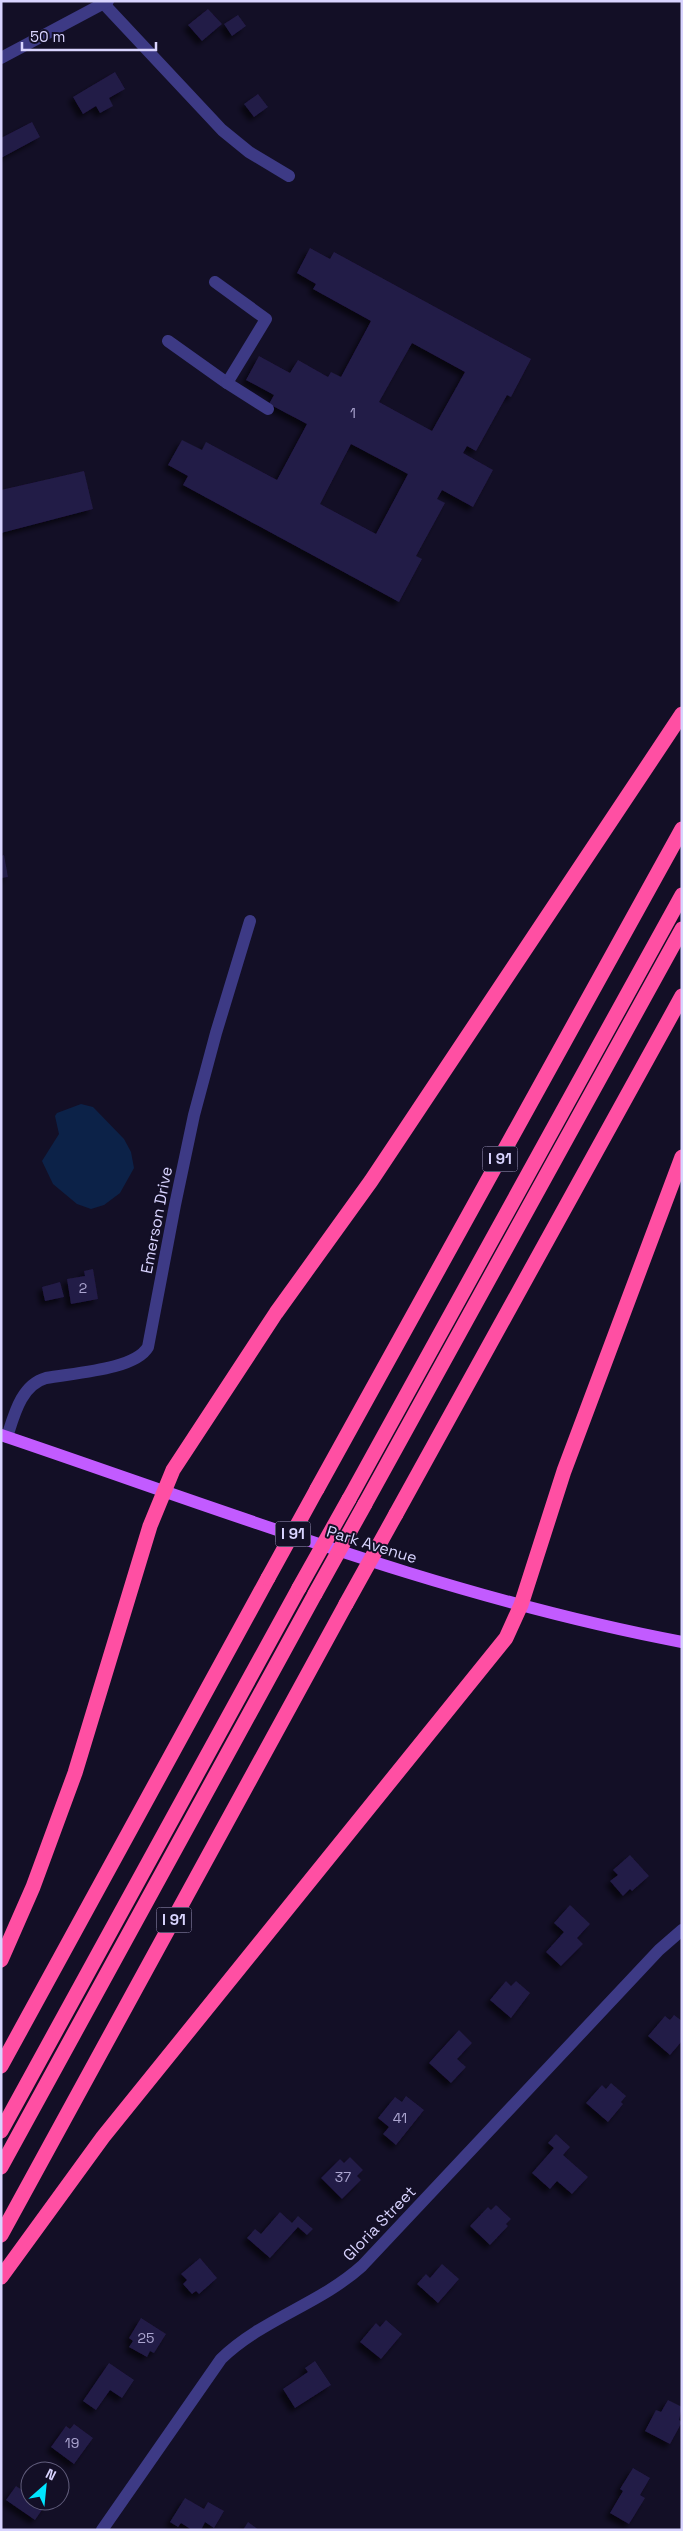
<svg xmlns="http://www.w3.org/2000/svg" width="683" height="2531" font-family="'Space Grotesk',sans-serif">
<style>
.water{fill:#0c2248}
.building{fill:#241b47;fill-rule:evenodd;filter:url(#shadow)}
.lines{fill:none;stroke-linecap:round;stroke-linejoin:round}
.minor{stroke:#3d3a85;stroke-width:12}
.major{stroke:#c25bff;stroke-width:12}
.highway{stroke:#ff4fa3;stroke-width:15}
.highway-bridge{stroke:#ff4fa3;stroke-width:15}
.labels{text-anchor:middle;stroke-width:4;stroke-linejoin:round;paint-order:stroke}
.number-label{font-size:14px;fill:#aca6d1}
.shield{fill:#130f26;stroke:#9e99be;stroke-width:1}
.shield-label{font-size:15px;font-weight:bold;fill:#d9d4ff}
.street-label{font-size:16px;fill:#d9d4ff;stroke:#130f26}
</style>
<defs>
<filter id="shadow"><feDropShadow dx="-4.5" dy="4.5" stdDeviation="2.5" flood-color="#0009"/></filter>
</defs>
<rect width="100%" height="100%" fill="#130f26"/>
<!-- water -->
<path class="water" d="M81,1104l12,3 31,32 7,13 3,16 -14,25 -16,12 -13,4 -14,-5 -24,-20 -11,-23 17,-27 -4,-18 2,-3z"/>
<!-- building -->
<g class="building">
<path d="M208,9l14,15 -20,17 -14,-16z"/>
<path d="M238,15l8,11 -14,10 -8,-12z"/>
<path d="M115,72l10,17 -16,9 4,8 -13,7 -4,-7 -13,8 -10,-17z"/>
<path d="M258,94l10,13 -14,10 -10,-13z"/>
<path d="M32,122l8,15 -39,21v-20z"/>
<path d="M310,248l20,11 4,-7 197,107 -20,38 -4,-2 -31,56 -9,-5 -4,7 30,17 -20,37 -31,-17 -5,9 8,4 -29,53 6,3 -23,43 -216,-117 5,-9 -20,-11 14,-25 20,10 4,-8 71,38 30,-56 -38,-20 5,-9 -28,-15 13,-24 31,17 8,-13 30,17 3,-5 10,5 30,-56 -58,-32 3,-5 -19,-11zM412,343l53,29 -33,59 -53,-29zM351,444l57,30 -32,60 -56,-30z"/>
<path d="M84,471l9,38 -92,24v-43z"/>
<path d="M4,855l4,22 -7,1v-22z"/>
<path d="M93,1269l5,30 -27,5 -4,-25 18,-3 -1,-5z"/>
<path d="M60,1282l4,15 -19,4 -3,-14z"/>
<path d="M630,1855l19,21 -17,15 -2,-2 -7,7 -13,-15 8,-6 -5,-5z"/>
<path d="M570,1905l20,19 -13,14 6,6 -22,22 -15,-14 18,-20 -10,-9z"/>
<path d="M506,1981l5,5 5,-5 14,12 -19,25 -21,-18z"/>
<path d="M674,2015l8,6v20l-12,14 -22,-19 17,-20 5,4z"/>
<path d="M459,2030l13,13 -15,16 9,8 -15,16 -22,-20z"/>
<path d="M611,2083l15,13 -5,6 2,2 -15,18 -22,-19 16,-18 4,4z"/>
<path d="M406,2096l18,14 -28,35 -13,-11 6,-7 -11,-9 17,-21 7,5z"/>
<path d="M556,2134l14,13 -7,8 25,22 -16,17 -15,-13 -7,8 -18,-16 22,-25 -6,-5z"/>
<path d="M350,2157l13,13 -6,6 4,4 -19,19 -21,-21 19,-19 4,4z"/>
<path d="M496,2205l15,14 -5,5 2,2 -18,19 -20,-19 18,-19 3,3z"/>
<path d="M280,2212l12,11 6,-7 15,13 -6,6 -9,-8 -28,31 -23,-20 8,-9 6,5z"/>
<path d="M200,2258l17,20 -18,16 -3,-3 -4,3 -9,-10 4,-4 -6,-6z"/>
<path d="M442,2264l17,15 -21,24 -21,-19 9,-10 4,4z"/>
<path d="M141,2318l25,16 -12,19 -4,-2 -3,6 -18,-10 4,-6 -4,-3z"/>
<path d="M386,2320l16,14 -21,25 -21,-17 16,-19 4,4z"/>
<path d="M315,2361l16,24 -36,23 -12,-19 25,-17 -3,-4z"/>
<path d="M109,2363l25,17 -12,18 -12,-8 -14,20 -13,-9z"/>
<path d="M668,2400l14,7 -3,13 3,2 -12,22 -25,-13 11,-21 5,2z"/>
<path d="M74,2424l19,14 -19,26 -23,-17 15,-21 4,3z"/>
<path d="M633,2468l17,10 -10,17 5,3 -16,26 -19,-11 13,-22 -3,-2z"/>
<path d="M30,2479v22h18l-13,19 -29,-20 10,-14 6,4z"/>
<path d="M185,2498l19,11 4,-7 16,9 -10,17 -9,-6 -4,8h-9l-11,-7 -3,4 -8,-5z"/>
<path d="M248,2522l11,8h-16z"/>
</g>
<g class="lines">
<!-- minor -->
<g class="minor">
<path d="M103,3l119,127 27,22 40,24"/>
<path d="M1,58l107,-57"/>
<path d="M168,341l59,42 39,-64 -51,-37"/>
<path d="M227,383l41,26"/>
<path d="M7,1437c7,-22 14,-52 39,-59 26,-5 89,-8 102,-31l27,-142 19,-90 22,-82 34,-112"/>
<path d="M102,2530l119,-171c41,-40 99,-55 141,-93l297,-316 23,-20"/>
</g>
<!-- major -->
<path class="major" d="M1,1435c225,76 447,163 681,207"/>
<!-- highway -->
<g class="highway">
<path d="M317,1489l365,-660"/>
<path d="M349,1499l333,-604"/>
<path d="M365,1504l317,-575"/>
<path d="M396,1514l286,-518"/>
<path d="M1,1960l32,-73 42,-114 75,-247 23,-56 103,-157 95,-132 311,-467"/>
<path d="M1,2066l267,-488"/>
<path d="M1,2131l298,-543"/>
<path d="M1,2167l314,-573"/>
<path d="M1,2235l345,-631"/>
<path d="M1,2277l102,-140 403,-499 15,-33 43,-134 118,-314"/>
</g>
<!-- highway-bridge -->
<g class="highway-bridge">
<path d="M268,1578l49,-89"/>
<path d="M299,1588l50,-89"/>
<path d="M315,1594l50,-90"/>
<path d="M346,1604l50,-90"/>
</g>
</g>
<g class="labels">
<!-- number labels -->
<g class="number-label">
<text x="353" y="418">1</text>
<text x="83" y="1293">2</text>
<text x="400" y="2123">41</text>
<text x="343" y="2182">37</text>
<text x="146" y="2343">25</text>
<text x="72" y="2448">19</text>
</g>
<!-- shield labels -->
<g class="shield">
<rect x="482.5" y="1146.5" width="35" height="25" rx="4"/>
<rect x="275.5" y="1521.5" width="35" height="25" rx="4"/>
<rect x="156.5" y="1907.5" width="35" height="25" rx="4"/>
</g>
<g class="shield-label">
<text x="500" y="1164">I 91</text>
<text x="293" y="1539">I 91</text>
<text x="174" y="1925">I 91</text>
</g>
<!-- street labels -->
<g class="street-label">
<text transform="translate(156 1220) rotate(-79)" y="6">Emerson Drive</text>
<text transform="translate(372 1544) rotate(17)" y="6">Park Avenue</text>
<text transform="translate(379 2223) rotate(-46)" y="6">Gloria Street</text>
</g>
</g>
<!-- border -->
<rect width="683" height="2531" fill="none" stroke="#d9d4ff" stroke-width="5"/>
<!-- north arrow -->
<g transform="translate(45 2486) rotate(27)"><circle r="24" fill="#130f26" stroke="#625e7d"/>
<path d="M0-4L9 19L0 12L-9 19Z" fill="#00e5ff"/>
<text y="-8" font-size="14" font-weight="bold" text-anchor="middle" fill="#d9d4ff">N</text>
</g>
<!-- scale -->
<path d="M22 42v8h134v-8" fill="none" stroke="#d9d4ff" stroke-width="2.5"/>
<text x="30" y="42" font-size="15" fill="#d9d4ff" stroke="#130f26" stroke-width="4" paint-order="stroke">50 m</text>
</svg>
